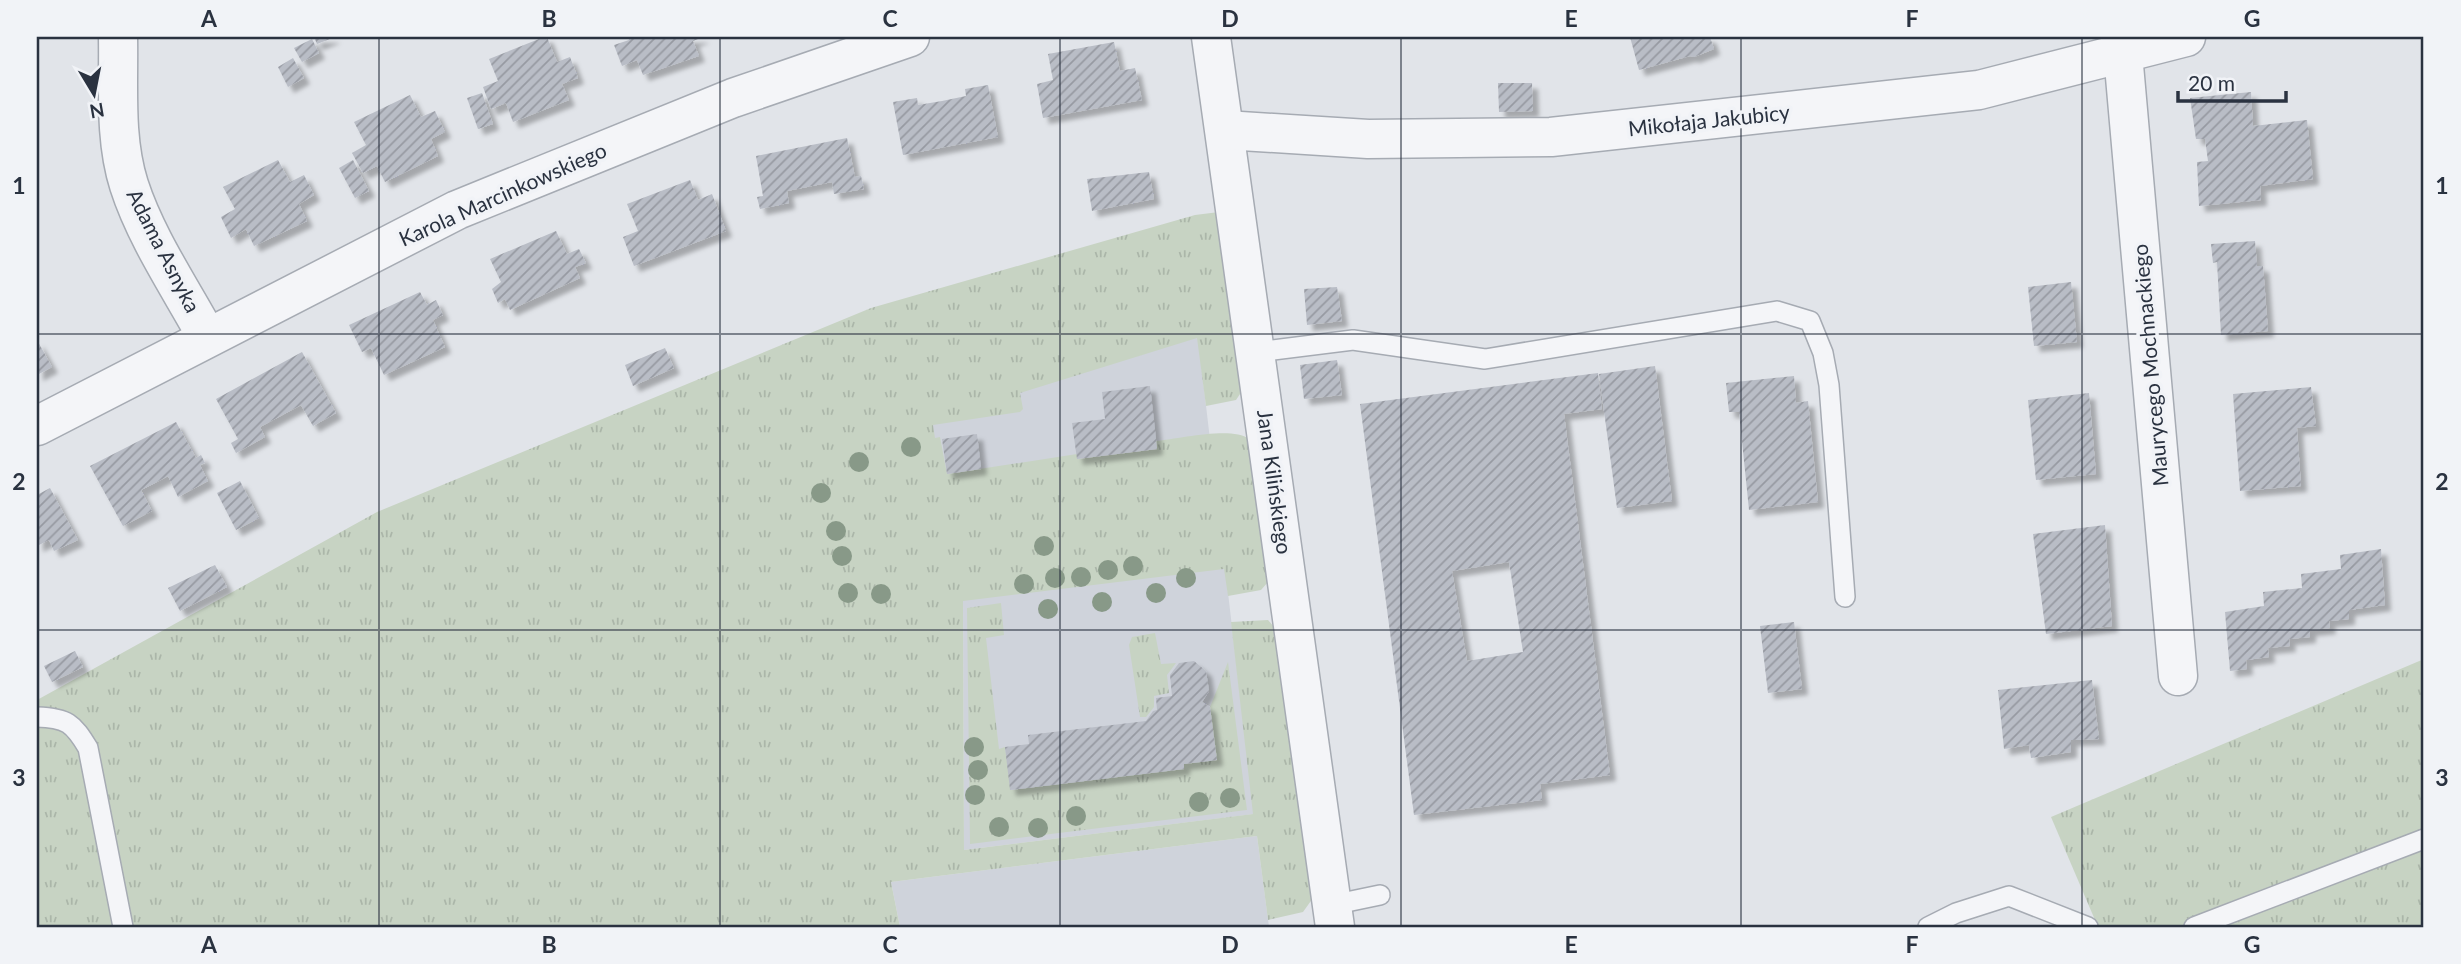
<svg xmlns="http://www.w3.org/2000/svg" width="2461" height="964" font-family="Lato,sans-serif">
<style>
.built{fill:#cfd3db}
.grass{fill:url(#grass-tufts)}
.building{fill:url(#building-hatch);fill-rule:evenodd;filter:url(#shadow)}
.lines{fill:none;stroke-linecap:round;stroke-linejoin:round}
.service-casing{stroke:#a6abb3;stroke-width:22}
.minor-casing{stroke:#a6abb3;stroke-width:41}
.service{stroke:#f4f5f8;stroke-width:19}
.minor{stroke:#f4f5f8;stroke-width:38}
.tree{fill:#898}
.grid{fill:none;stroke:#2a3240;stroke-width:2;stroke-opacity:0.55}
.labels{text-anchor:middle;stroke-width:7;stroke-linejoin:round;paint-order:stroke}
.street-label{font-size:21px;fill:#2a3240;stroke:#f1f3f7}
.neatline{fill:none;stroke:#2a3240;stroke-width:2.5}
.grid-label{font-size:23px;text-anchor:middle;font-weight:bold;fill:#2a3240}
</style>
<defs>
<pattern id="grass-tufts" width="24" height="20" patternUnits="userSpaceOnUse" patternTransform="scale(1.75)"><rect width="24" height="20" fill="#c7d3c3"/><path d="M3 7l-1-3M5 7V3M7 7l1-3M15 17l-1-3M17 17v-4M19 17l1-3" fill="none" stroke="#abb6a9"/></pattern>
<pattern id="building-hatch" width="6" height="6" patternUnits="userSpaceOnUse" patternTransform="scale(1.75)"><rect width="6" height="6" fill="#b9bdc6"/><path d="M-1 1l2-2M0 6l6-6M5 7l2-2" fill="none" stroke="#979aa2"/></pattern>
<filter id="shadow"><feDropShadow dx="6" dy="6" stdDeviation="2" flood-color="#0004"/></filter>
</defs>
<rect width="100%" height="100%" fill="#e1e4e9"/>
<!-- built -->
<g class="built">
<path d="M1197,329l57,485 -290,36 -1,-249 -163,-133z"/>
<path d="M1257,836l12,91h-369l-9,-45z"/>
</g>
<!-- grass -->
<g class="grass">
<path d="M1219,212l25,176 -8,12 -30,6 -9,-68 -177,55 3,16 -3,3 -87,13 2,13 5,-1 7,37 130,-20v5l80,-10 -1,-8c23,-2 76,-15 93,-2l19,143 -7,8 -33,6 -4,-27 -261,32 1,249 289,-36 -22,-192 37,-2 8,9 37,269 -10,14 -35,8 -11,-84 -366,46 9,45h-863v-227l340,-188 494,-204 324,-93z"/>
<path d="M1001,603l3,32 -18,3 13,111 6,-2 6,43 173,-21v-5l32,-4 -6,-53 18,-45 19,148 -277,34 -3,-236z"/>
<path d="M1155,633l6,31 15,-1 -9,12 2,18 -15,3v11l-8,10h-6l-11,-72 3,-8z"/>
<path d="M2424,659v268h-326l-47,-110z"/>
</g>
<!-- building -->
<g class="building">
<path d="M314,37h21l-18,7z"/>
<path d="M544,37h3l10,25 13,-5 8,21 -16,6 7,16 -56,22 -7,-19 -15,6 -8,-22 15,-6 -9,-22z"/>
<path d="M628,37h76l-11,4 6,15 -56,19 -6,-15 -15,6 -8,-21 15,-5z"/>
<path d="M1630,37h80l4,12 -20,8 -4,-1 -51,14z"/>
<path d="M312,39l7,14 -17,9 -8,-14z"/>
<path d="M1114,42l6,29 15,-3 7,32 -99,18 -6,-34 16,-4 -5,-26z"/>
<path d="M293,58l11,20 -16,9 -10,-20z"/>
<path d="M1498,83h34l1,28 -34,1z"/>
<path d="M988,85l10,52 -95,18 -10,-53 24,-4 1,7 24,-4 24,-5 -1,-7z"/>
<path d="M2251,92l2,34 54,-6 6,59 -53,7 1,14 -62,6 -2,-44 11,-1 -3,-22h-9l-6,-41z"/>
<path d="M482,93l11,31 -15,5 -11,-31z"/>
<path d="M410,95l11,22 14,-6 10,21 -14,7 7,17 -53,26 -8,-16 -14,7 -11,-20 14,-8 -12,-23z"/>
<path d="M847,138l8,39 6,-1 3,13 -30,5 -2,-12 -45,9 2,12 -29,6 -3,-12 6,-1 -7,-40z"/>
<path d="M278,160l12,22 14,-7 10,20 -15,9 8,17 -53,25 -8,-17 -15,9 -10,-21 14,-8 -12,-22z"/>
<path d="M353,160l16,31 -14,7 -16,-30z"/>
<path d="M1149,172l5,27 -62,12 -5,-32z"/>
<path d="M690,180l8,20 14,-6 14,37 -92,35 -11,-29 15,-6 -11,-27z"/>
<path d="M556,231l11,23 12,-5 7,14 -11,4 5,11 -70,32 -5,-11 -7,4 -6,-14 9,-7 -11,-23z"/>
<path d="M2255,241l2,25h6l5,65 -47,4 -4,-73 -4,1 -2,-19z"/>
<path d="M2071,282l6,60 -43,4 -6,-59z"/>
<path d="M1337,287l5,34 -35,4 -3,-36z"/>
<path d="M420,292l7,13 9,-5 7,15 -10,5 12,27 -61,28 -13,-27 -9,4 -13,-27z"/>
<path d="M37,340l15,27 -15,8z"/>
<path d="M665,348l9,20 -41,18 -8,-21z"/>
<path d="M302,352l34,61 -23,13 -12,-21 -41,22 5,10 -29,16 -5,-10 7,-4 -22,-40z"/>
<path d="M1337,360l5,35 -38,4 -4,-34z"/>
<path d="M1655,366l17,135 -55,7 -18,-134z"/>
<path d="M1598,373l4,36 -38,5 46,361 -70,9 2,16 -128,15 -54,-411zM1509,562l14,90 -56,9 -15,-90z"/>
<path d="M1794,376l2,27 12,-2 10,101 -69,8 -10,-98h-10l-3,-29z"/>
<path d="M1150,386l7,63 -80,10 -5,-36 33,-4 -3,-27z"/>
<path d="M2311,387l5,39 -19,2 4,58 -61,5 -7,-97z"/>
<path d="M2089,393l7,81 -60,6 -8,-80z"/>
<path d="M176,422l20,36 5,-3 4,8 -5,2 8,16 -30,16 -10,-21 -13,7 -14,7 11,21 -29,15 -33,-60z"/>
<path d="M977,434l4,35 -34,5 -5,-35z"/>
<path d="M240,481l19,37 -23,12 -19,-37z"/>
<path d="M50,488l28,52 -24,11 -5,-11 -12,6v-51z"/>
<path d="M2105,525l7,101 -66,8 -13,-100z"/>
<path d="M2381,549l4,56 -36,5v9l-20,2 1,7 -20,2v7l-21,2 1,7 -22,2 1,9 -23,3 1,9 -17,2 -5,-59 39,-6 -1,-14 39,-4 -1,-14 40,-5 -1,-14z"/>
<path d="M215,565l12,22 -47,24 -12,-23z"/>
<path d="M1794,622l8,67 -34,4 -8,-67z"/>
<path d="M75,651l8,16 -31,15 -8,-16z"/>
<path d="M1194,661l12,10 3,20 -7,11 8,5 7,53 -33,4v5l-174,21 -5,-43 24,-3 -1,-9 118,-14 7,-10 4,-1 -1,-12 16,-2 -2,-21 9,-12z"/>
<path d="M2092,680l7,59 -28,1v12l-40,6 -2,-13 -25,4 -6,-59z"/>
</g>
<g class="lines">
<defs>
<g id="service">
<path d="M1257,352l96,-12 132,19 292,-48 33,10 13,32 6,32 16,212"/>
<path d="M37,717c30,1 36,6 51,31l35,179"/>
<path d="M1332,905l48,-10"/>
<path d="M1928,927l28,-14 53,-17 79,31"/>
<path d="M2194,927l230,-88"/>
</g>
<g id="minor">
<path d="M118,37c1,49 -4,101 11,148 17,53 52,104 78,152"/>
<path d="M1211,37l124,890"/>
<path d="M2123,54l55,622"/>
<path d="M1225,130l143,9 183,-2 428,-47 207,-53"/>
<path d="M37,426l420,-216 276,-112 177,-61"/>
</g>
</defs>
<!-- service casing -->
<use href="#service" class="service-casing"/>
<!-- minor casing -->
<use href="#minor" class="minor-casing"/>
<!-- service -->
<use href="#service" class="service"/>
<!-- minor -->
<use href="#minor" class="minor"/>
</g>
<!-- trees -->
<g class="tree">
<circle cx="911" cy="447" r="10"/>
<circle cx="859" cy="462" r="10"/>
<circle cx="821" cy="493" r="10"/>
<circle cx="836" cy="531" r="10"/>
<circle cx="1044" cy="546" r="10"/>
<circle cx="842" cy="556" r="10"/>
<circle cx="1133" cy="566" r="10"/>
<circle cx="1108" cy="570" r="10"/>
<circle cx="1081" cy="577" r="10"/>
<circle cx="1055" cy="578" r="10"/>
<circle cx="1186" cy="578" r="10"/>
<circle cx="1024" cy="584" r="10"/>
<circle cx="848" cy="593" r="10"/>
<circle cx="1156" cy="593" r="10"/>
<circle cx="881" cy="594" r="10"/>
<circle cx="1102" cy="602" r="10"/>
<circle cx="1048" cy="609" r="10"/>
<circle cx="974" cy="747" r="10"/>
<circle cx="978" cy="770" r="10"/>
<circle cx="975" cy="795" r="10"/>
<circle cx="1230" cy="798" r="10"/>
<circle cx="1199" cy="802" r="10"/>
<circle cx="1076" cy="816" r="10"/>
<circle cx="999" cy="827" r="10"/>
<circle cx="1038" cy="828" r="10"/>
</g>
<!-- grid -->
<path class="grid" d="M379,37v890M720,37v890M1060,37v890M1401,37v890M1741,37v890M2082,37v890M37,334h2387M37,630h2387"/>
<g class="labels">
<!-- street labels -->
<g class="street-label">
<text transform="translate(1709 121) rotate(-6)" y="7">Mikołaja Jakubicy</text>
<text transform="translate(503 195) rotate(-24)" y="7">Karola Marcinkowskiego</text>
<text transform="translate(163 251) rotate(63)" y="7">Adama Asnyka</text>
<text transform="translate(2151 365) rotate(-95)" y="7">Maurycego Mochnackiego</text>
<text transform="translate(1274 482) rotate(82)" y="7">Jana Kilińskiego</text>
</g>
</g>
<!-- border -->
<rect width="2461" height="964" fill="none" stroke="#f1f3f7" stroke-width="77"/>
<!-- north arrow -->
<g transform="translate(94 94) rotate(170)" stroke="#f1f3f7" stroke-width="5" paint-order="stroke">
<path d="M0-5L12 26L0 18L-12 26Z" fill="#2a3240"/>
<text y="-10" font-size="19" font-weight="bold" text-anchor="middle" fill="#2a3240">N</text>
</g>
<!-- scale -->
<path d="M2178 91v10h108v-10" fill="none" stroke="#2a3240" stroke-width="3.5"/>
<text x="2188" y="91" font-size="21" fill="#2a3240" stroke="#f1f3f7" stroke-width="5" paint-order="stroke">20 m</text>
<rect x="38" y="38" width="2384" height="888" class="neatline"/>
<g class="grid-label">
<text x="209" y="27">A</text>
<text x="549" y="27">B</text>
<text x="890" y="27">C</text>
<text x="1230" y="27">D</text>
<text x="1571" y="27">E</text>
<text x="1912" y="27">F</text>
<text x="2252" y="27">G</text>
<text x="19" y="194">1</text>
<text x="2442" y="194">1</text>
<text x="19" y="490">2</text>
<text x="2442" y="490">2</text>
<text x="19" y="786">3</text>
<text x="2442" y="786">3</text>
<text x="209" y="953">A</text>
<text x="549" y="953">B</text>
<text x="890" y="953">C</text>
<text x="1230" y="953">D</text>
<text x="1571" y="953">E</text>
<text x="1912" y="953">F</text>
<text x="2252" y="953">G</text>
</g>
</svg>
